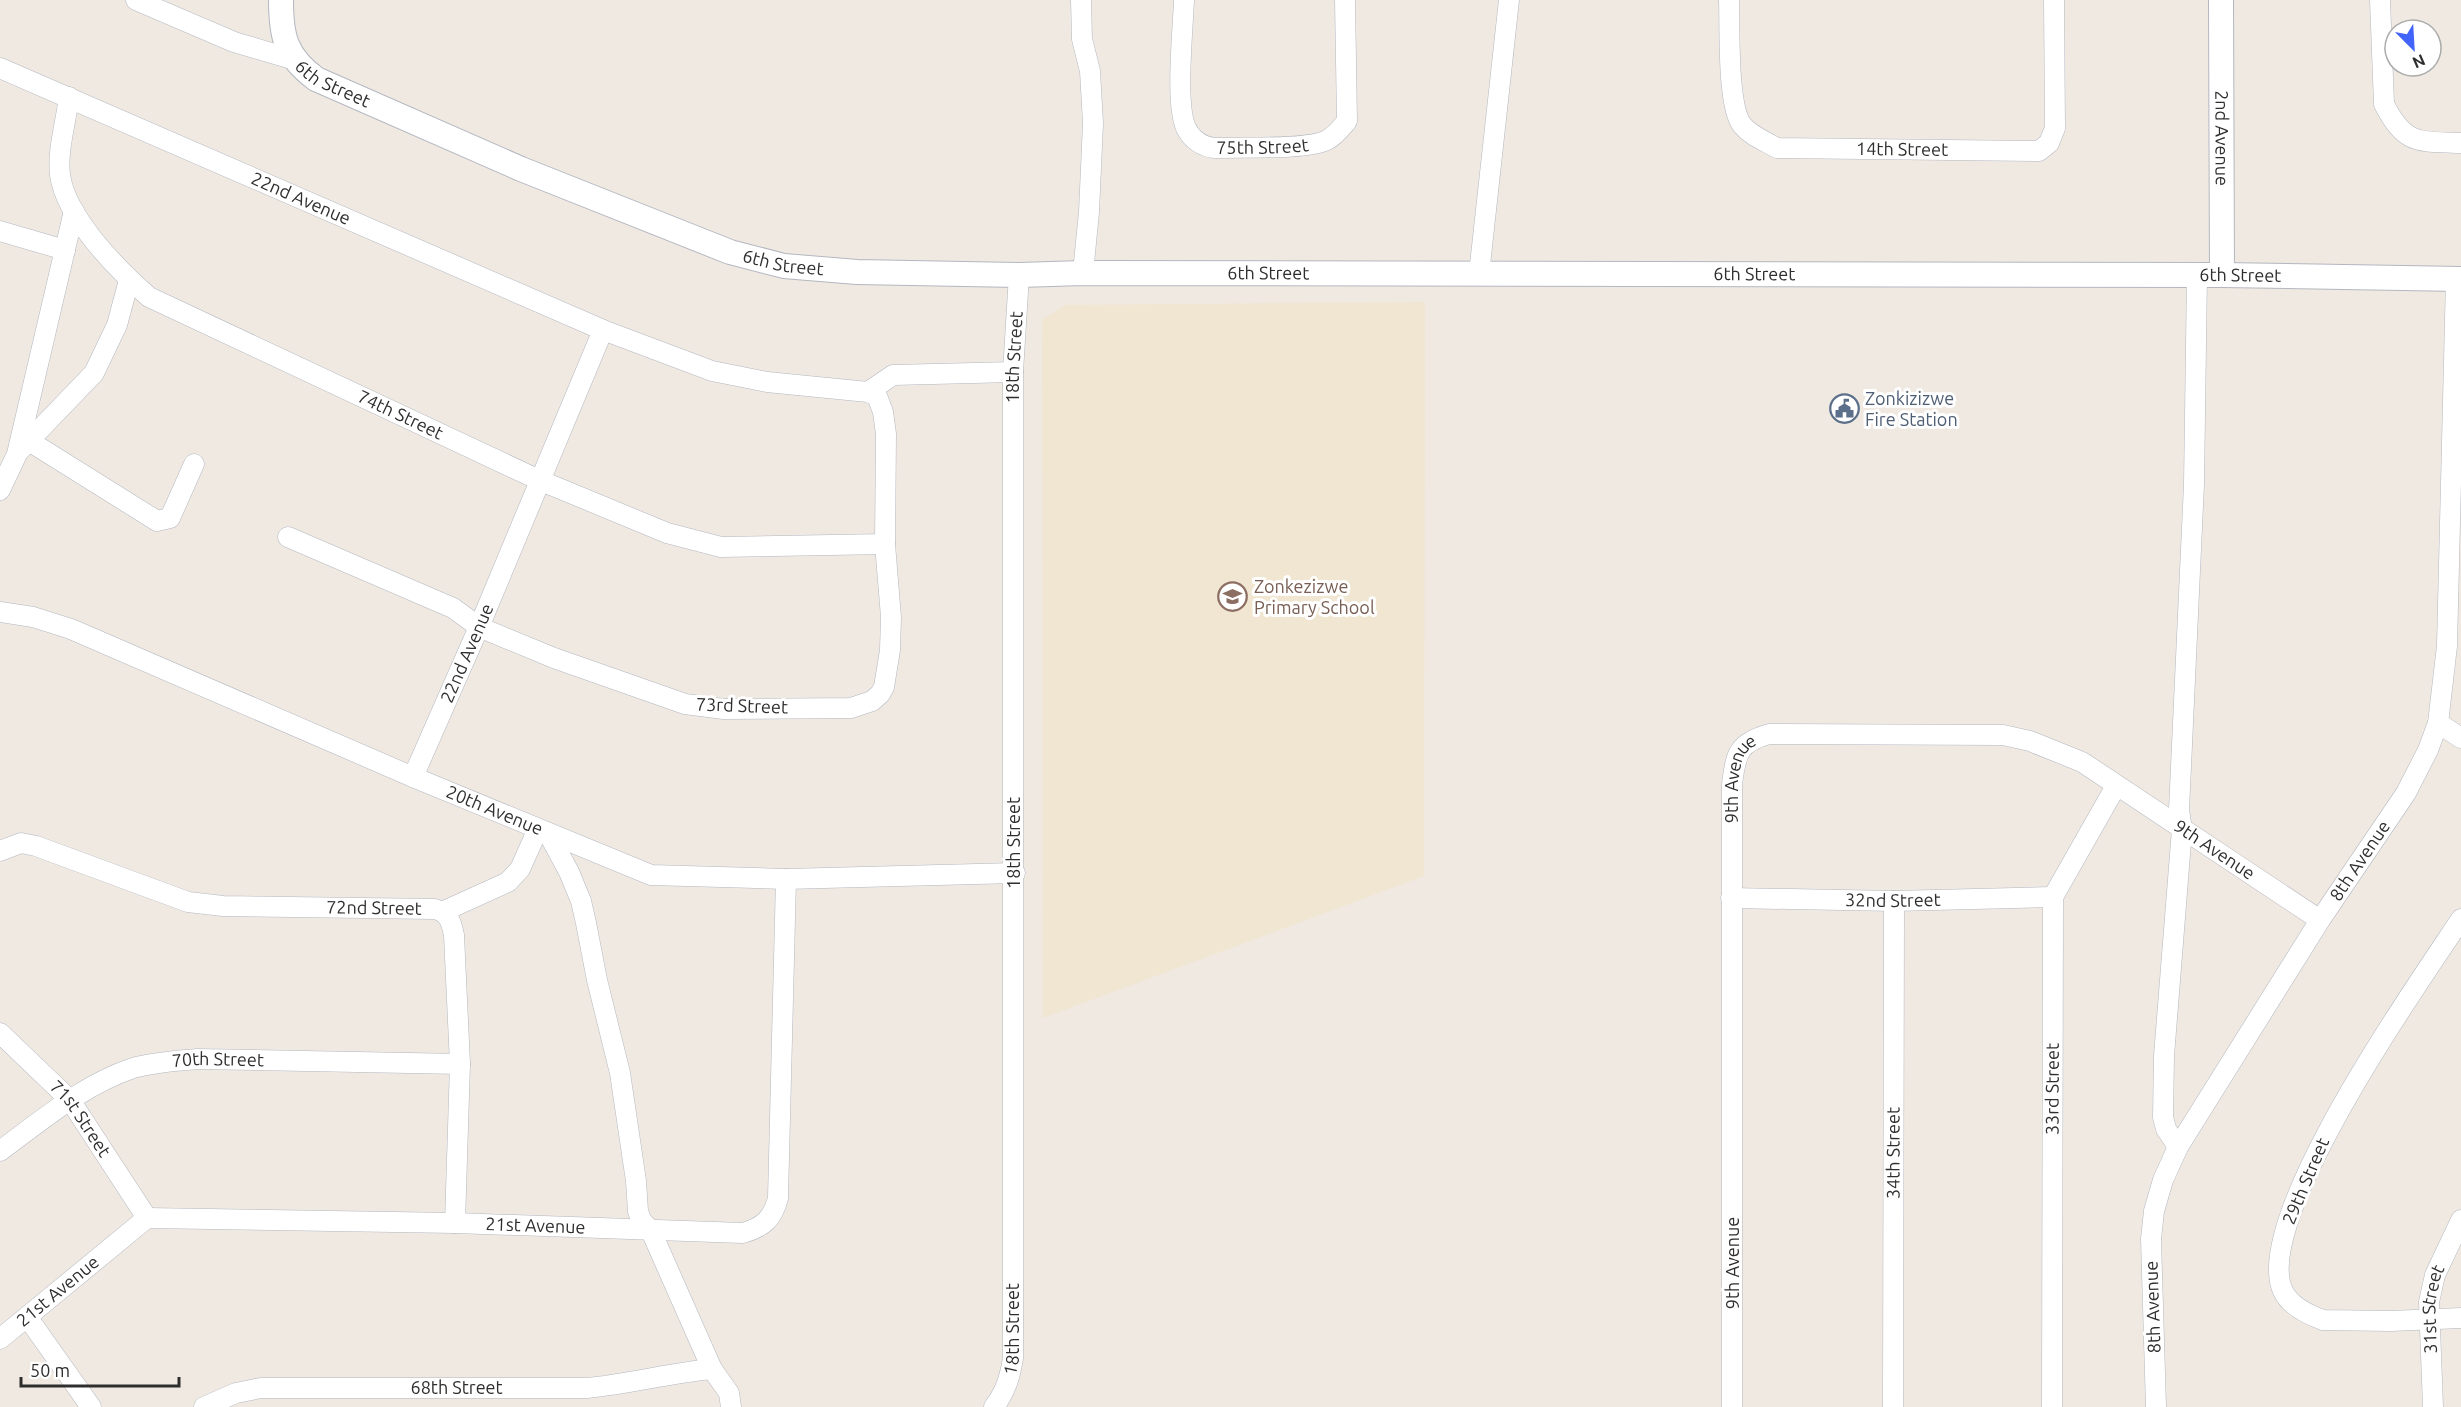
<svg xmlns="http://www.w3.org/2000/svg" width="2461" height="1407" font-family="Ubuntu,sans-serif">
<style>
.education{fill:#f0e6d1}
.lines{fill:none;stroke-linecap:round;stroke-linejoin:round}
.minor-casing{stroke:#b4b7c1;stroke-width:21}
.tertiary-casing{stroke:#b4b7c1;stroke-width:26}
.minor{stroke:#fff;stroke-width:20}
.tertiary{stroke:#fff;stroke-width:24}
.labels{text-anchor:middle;stroke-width:6;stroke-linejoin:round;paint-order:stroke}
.street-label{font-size:18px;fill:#2e2e2e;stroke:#fff}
.service-label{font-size:18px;fill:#4e5e75;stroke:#fff;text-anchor:start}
.education-label{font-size:18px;fill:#785e54;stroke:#fff;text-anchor:start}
</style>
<rect width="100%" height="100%" fill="#efe9e1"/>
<!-- education -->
<path class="education" d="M1425,302l-1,574 -381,142 -1,-699 24,-14z"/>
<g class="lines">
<defs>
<g id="minor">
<path d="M136,0l98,42 61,18"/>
<path d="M1081,0l1,39 8,32 3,52 -4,89 -6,61"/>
<path id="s1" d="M1184,0c-1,29 -9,104 2,128 6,12 17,19 29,20 25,-1 93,2 112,-8 8,-4 14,-12 20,-19l-2,-121"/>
<path id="s2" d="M1729,0c1,27 -2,105 13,125 9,11 23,16 35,23l262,3 10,-8 6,-15 -1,-128"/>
<path d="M2380,0l4,104c21,42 35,37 77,39"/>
<path id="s3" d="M0,68l603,262 109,41 55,11 101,10 9,4 6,16 3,22 -1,110 6,73 -1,33 -6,37 -4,7 -8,7 -21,7 -127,1 -39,-5 -131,-46 -75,-31 -26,-19 -165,-71"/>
<path id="s4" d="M69,97c-3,25 -12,54 -9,78 6,43 58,95 89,122l390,183 128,53 54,14 164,-3"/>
<path d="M0,231l65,19"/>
<path d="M1479,274l30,-274"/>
<path d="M868,392l25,-17 120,-3"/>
<path d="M29,441l128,80 13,-3 24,-54"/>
<path d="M20,450l74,-77 23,-48 12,-45"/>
<path d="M0,490l17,-36 57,-243"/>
<path id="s5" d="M0,612l33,5 38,12 342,148 238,98 135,4 229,-6"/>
<path d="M2438,723l23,15"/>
<path id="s6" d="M413,777l66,-150 124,-297"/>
<path d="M548,833l21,39 12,29 5,22 11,57 23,93 16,108 2,30 3,9 10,11 61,138 17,24 2,14"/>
<path id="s7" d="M0,851l21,-8 15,3 152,56 35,4 212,3c14,4 16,12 19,26l6,129 -5,159"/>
<path id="s8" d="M1731,898l163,3 159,-4"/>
<path d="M444,911l64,-29 12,-13 18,-40"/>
<path d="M2461,919c-42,64 -211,302 -178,372 7,15 26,24 40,29l68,1 70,-3"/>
<path id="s9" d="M0,1033l70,67 77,118"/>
<path d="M2178,1147l-12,-18 -3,-12 1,-61 18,-227 -3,-19 15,-326 3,-209"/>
<path id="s10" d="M0,1151c42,-31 83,-66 133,-83 21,-6 43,-7 64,-9l263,5"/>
<path d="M28,1318l63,89"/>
<path id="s11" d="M0,1339l147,-121 308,5 288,10c21,-6 30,-15 35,-35l8,-319"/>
<path id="s12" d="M204,1407l32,-14 25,-5h326c42,-4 83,-15 125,-19"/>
<path id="s13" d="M994,1407c12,-16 16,-30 19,-49v-986l6,-97"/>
<path id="s14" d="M1732,1407v-623c4,-31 6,-41 37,-50l234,1 27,6 52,21 238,158"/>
<path id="s15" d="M1893,1407l1,-506"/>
<path id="s16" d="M2052,1407l1,-510 63,-111"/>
<path id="s17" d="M2156,1407l-5,-168 3,-28 9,-31 15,-33 142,-227 86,-127 22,-43 10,-27 9,-77 9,-367"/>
<path id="s18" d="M2433,1407l-4,-105 6,-27 26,-55"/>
</g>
<g id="tertiary">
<path id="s19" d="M281,0c0,36 4,56 35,79l205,90 209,83 54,14 73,6 162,3 64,-2 1139,2 239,4"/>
<path id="s20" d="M2221,0l1,275"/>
</g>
</defs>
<!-- minor casing -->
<use href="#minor" class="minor-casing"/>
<!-- tertiary casing -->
<use href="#tertiary" class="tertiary-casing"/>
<!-- minor -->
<use href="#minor" class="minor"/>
<!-- tertiary -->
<use href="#tertiary" class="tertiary"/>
</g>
<!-- icons -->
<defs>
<symbol id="civic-ring" viewBox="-11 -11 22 22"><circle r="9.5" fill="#fff" stroke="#5c6f8a" stroke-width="1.5"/><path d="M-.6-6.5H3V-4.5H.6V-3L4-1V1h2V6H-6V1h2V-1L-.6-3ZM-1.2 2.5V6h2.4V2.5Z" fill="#5c6f8a"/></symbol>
<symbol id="school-ring" viewBox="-11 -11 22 22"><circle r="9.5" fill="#fff" stroke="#8d6e63" stroke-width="1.5"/><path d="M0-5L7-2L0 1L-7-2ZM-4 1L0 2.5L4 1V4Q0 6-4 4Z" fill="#8d6e63"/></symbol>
</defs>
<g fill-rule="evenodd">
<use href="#civic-ring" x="1828" y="392" width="33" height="33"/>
<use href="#school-ring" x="1216" y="580" width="33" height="33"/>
</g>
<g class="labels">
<!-- street labels -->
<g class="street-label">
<text dy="6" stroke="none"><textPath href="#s19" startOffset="108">6th Street</textPath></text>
<text dy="6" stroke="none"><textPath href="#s20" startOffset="138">2nd Avenue</textPath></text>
<text dy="6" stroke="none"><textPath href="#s1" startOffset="213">75th Street</textPath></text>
<text dy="6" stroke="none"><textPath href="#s2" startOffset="294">14th Street</textPath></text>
<text dy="6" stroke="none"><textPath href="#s3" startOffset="328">22nd Avenue</textPath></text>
<text dy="6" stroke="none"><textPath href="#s19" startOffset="594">6th Street</textPath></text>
<text dy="6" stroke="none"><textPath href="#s19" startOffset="1080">6th Street</textPath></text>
<text dy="6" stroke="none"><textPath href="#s19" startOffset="1566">6th Street</textPath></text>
<text dy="6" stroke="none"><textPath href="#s19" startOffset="2052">6th Street</textPath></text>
<text dy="6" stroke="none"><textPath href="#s13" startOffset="1054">18th Street</textPath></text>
<text dy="6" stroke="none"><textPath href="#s4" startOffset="510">74th Street</textPath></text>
<text dy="6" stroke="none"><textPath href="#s6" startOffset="135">22nd Avenue</textPath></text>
<text transform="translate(742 706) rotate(2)" y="6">73rd Street</text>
<text dy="6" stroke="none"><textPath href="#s14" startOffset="630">9th Avenue</textPath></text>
<text dy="6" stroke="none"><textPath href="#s5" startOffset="534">20th Avenue</textPath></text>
<text transform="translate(1014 843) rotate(-90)" y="6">18th Street</text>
<text dy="6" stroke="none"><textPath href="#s14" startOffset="1168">9th Avenue</textPath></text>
<text dy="6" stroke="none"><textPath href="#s17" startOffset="604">8th Avenue</textPath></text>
<text dy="6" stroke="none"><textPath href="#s8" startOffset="162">32nd Street</textPath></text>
<text dy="6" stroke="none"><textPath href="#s7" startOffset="386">72nd Street</textPath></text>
<text dy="6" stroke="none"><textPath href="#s10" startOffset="243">70th Street</textPath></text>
<text dy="6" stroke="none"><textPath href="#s16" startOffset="318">33rd Street</textPath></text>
<text dy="6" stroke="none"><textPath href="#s9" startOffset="118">71st Street</textPath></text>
<text dy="6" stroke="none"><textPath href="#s15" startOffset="254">34th Street</textPath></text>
<text transform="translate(2306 1181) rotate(-67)" y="6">29th Street</text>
<text dy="6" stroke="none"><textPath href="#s11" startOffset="579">21st Avenue</textPath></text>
<text transform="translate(1733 1263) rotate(-90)" y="6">9th Avenue</text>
<text dy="6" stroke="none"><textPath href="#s11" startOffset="75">21st Avenue</textPath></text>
<text transform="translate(2153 1307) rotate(-92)" y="6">8th Avenue</text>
<text dy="6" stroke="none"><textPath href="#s18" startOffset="98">31st Street</textPath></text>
<text dy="6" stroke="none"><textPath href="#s13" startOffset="82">18th Street</textPath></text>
<text dy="6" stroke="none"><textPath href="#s12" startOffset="256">68th Street</textPath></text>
</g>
<!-- service labels -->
<g class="service-label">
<text x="1865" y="405">Zonkizizwe<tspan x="1865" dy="21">Fire Station</tspan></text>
</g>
<!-- education labels -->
<g class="education-label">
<text x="1254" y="593">Zonkezizwe<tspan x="1254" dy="21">Primary School</tspan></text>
</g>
</g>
<!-- north arrow -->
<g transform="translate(2413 48) rotate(156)"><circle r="28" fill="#ffffff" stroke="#ababab" stroke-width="1.5"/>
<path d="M0-4.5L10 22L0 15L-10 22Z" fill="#4264fb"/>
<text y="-9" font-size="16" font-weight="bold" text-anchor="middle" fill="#2e2e2e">N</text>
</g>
<!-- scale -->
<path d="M21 1377v9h158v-9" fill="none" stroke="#2e2e2e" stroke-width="3"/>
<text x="30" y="1377" font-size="18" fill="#2e2e2e" stroke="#ffffff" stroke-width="4.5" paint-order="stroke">50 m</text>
</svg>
